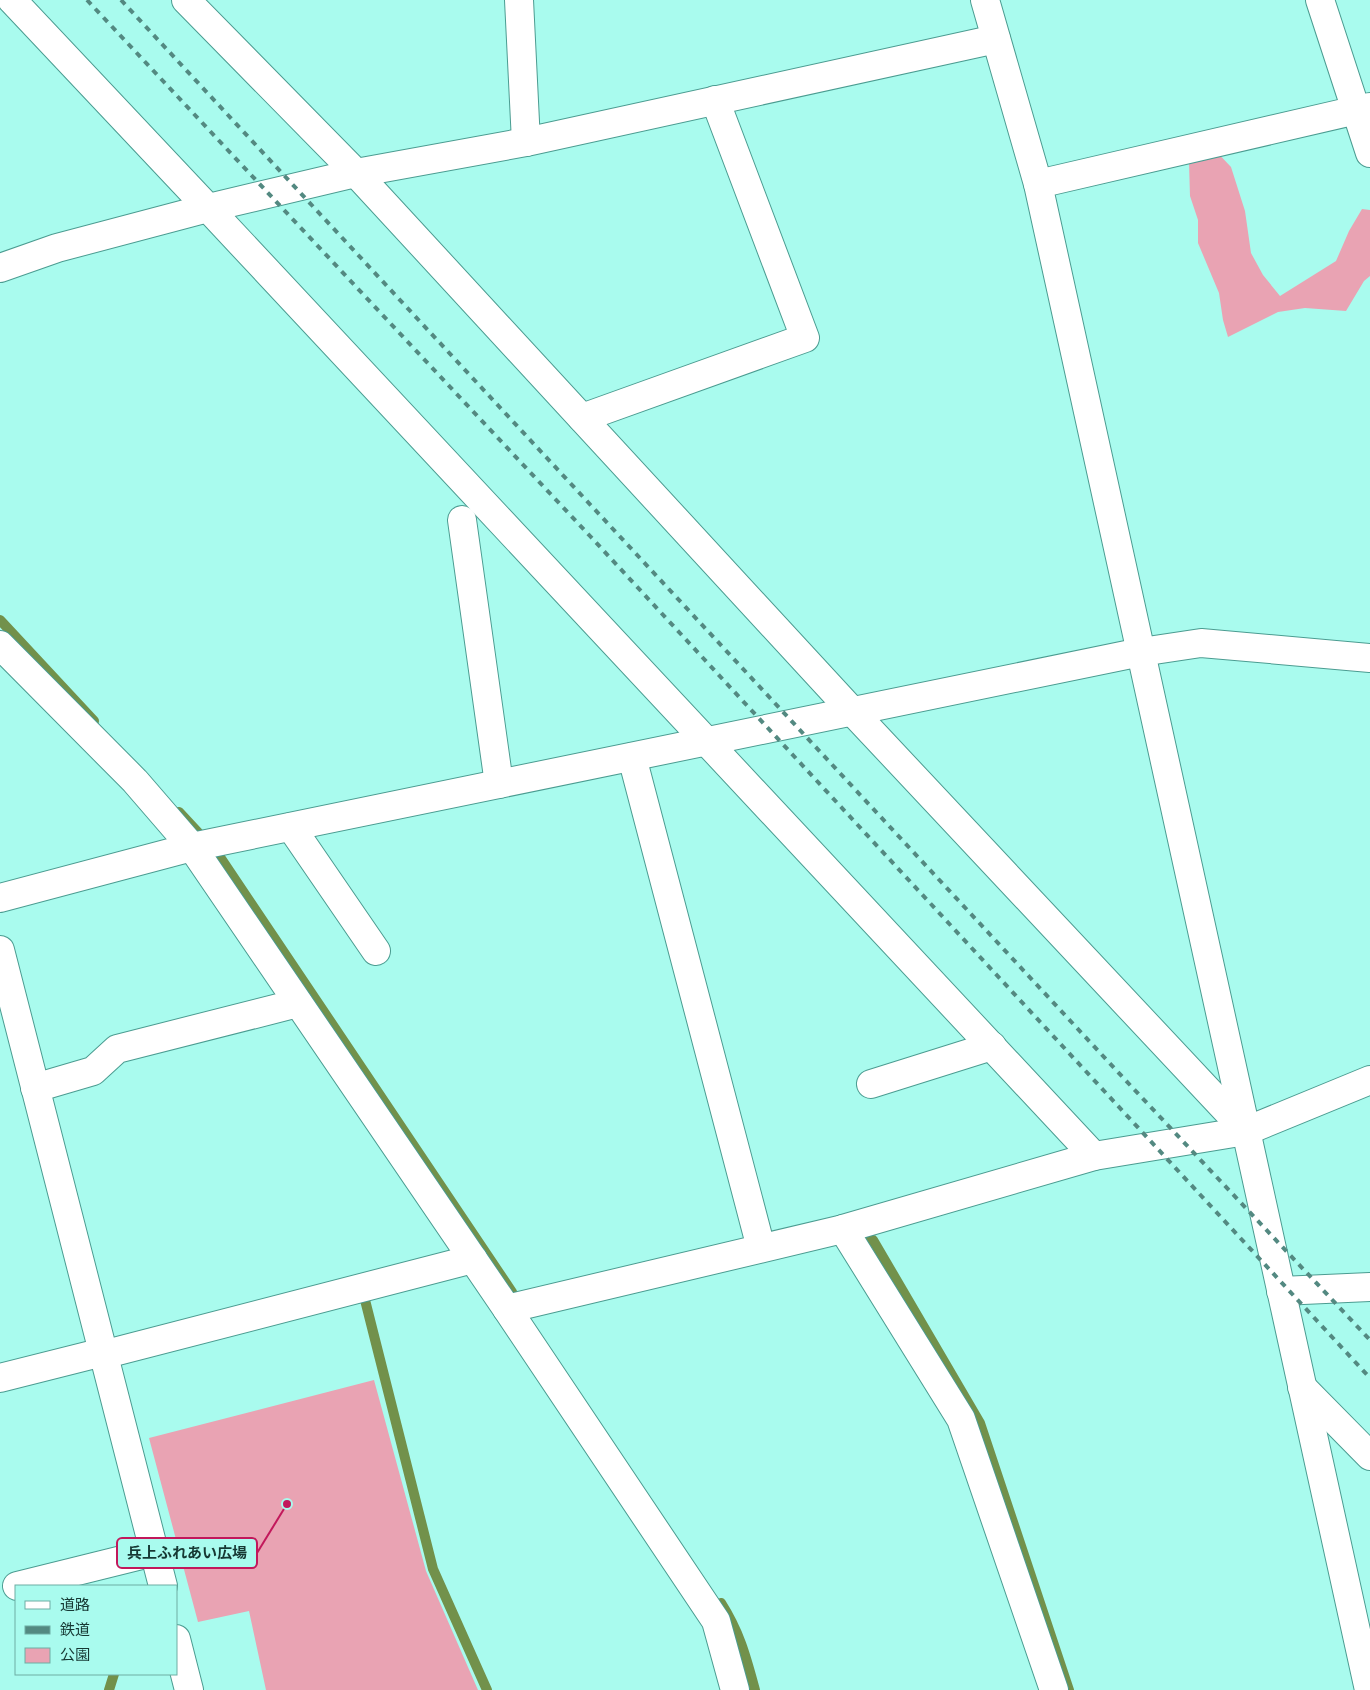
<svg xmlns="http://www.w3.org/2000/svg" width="1370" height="1690" font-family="Jost,'Noto Sans JP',sans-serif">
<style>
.green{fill:#e9a3b3}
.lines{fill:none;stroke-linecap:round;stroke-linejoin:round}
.stream{stroke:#72914b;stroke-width:10}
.minor-casing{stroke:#4b9c91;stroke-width:30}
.minor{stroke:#fff;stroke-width:28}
.rail{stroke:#538981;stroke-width:4;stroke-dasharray:6 6;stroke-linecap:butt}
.leader{fill:none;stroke:#c2185b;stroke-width:2}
.callout-dot{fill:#c2185b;stroke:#a9fbee;stroke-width:2}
.callout{fill:#a9fbee;stroke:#c2185b;stroke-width:2}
.callout-label{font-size:15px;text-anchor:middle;font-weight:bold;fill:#163833}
</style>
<rect width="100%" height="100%" fill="#a9fbee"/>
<!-- green -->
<g class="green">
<path d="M1213,148l18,19 14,44 6,42 12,22 17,21 56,-35 13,-30 13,-22 8,1v66l-6,5 -18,30 -41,-3 -27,4 -50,25 -5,-17 -4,-27 -21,-50v-23l-8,-24 -1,-33z"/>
<path d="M374,1380l52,191 52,119h-212l-17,-79 -51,11 -49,-184z"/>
</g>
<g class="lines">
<!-- stream -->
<g class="stream">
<path d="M0,620l94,101"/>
<path d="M179,812l39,42 294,438"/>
<path d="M853,1242l20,-2 107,183 89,267"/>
<path d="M365,1300l68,269 54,121"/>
<path d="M721,1603c19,30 25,54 34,87"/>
<path d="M109,1690l5,-16"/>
</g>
<defs>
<g id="minor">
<path d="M12,0l196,208 148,-35 170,-31 470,-103"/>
<path d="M186,0l170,173 496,538 393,419"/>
<path d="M519,0l7,142"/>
<path d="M985,0l53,184 331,1506"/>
<path d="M1320,0l50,153"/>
<path d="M1038,184l332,-77"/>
<path d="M0,268l57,-20 151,-40 886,948"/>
<path d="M582,418l223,-80 -90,-238"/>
<path d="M462,520l37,264"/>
<path d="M0,645l135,136 57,66 315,462 209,312 19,69"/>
<path d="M632,757l129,491"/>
<path d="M291,827l85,124"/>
<path d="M0,898l192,-51 949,-195 60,-9 169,15"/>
<path d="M0,950l163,636"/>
<path d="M871,1084l121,-38"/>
<path d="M35,1088l58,-17 24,-22 181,-46"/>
<path d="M843,1229l118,190 93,271"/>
<path d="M1281,1291l89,-4"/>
<path d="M507,1309l336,-80 251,-73 152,-25 124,-51"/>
<path d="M0,1378l103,-26 7,1 363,-94"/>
<path d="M1302,1387l68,69"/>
<path d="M17,1586l137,-34"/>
<path d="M176,1639l13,51"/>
</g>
</defs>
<!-- minor casing -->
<use href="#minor" class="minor-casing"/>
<!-- minor -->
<use href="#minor" class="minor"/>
<!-- rail -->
<g class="rail">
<path d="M87,0l503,536 780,842"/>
<path d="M121,0l1009,1085 240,255"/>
</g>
</g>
<!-- callouts -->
<path class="leader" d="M287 1504L257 1553"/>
<circle class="callout-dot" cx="287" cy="1504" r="5"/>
<rect class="callout" x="117" y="1538" width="140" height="30" rx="5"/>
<g class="callout-label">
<text x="187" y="1558">兵上ふれあい広場</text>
</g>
<!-- legend -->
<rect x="15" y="1585" width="162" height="90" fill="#a9fbee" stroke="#6eada3"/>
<rect x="25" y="1601" width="25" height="8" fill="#ffffff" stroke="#6eada3"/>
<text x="60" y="1610" font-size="15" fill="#163833">道路</text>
<rect x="25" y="1626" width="25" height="8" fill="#538981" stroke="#6eada3"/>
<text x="60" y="1635" font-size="15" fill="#163833">鉄道</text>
<rect x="25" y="1648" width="25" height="15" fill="#e9a3b3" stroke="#6eada3"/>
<text x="60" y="1660" font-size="15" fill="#163833">公園</text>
</svg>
